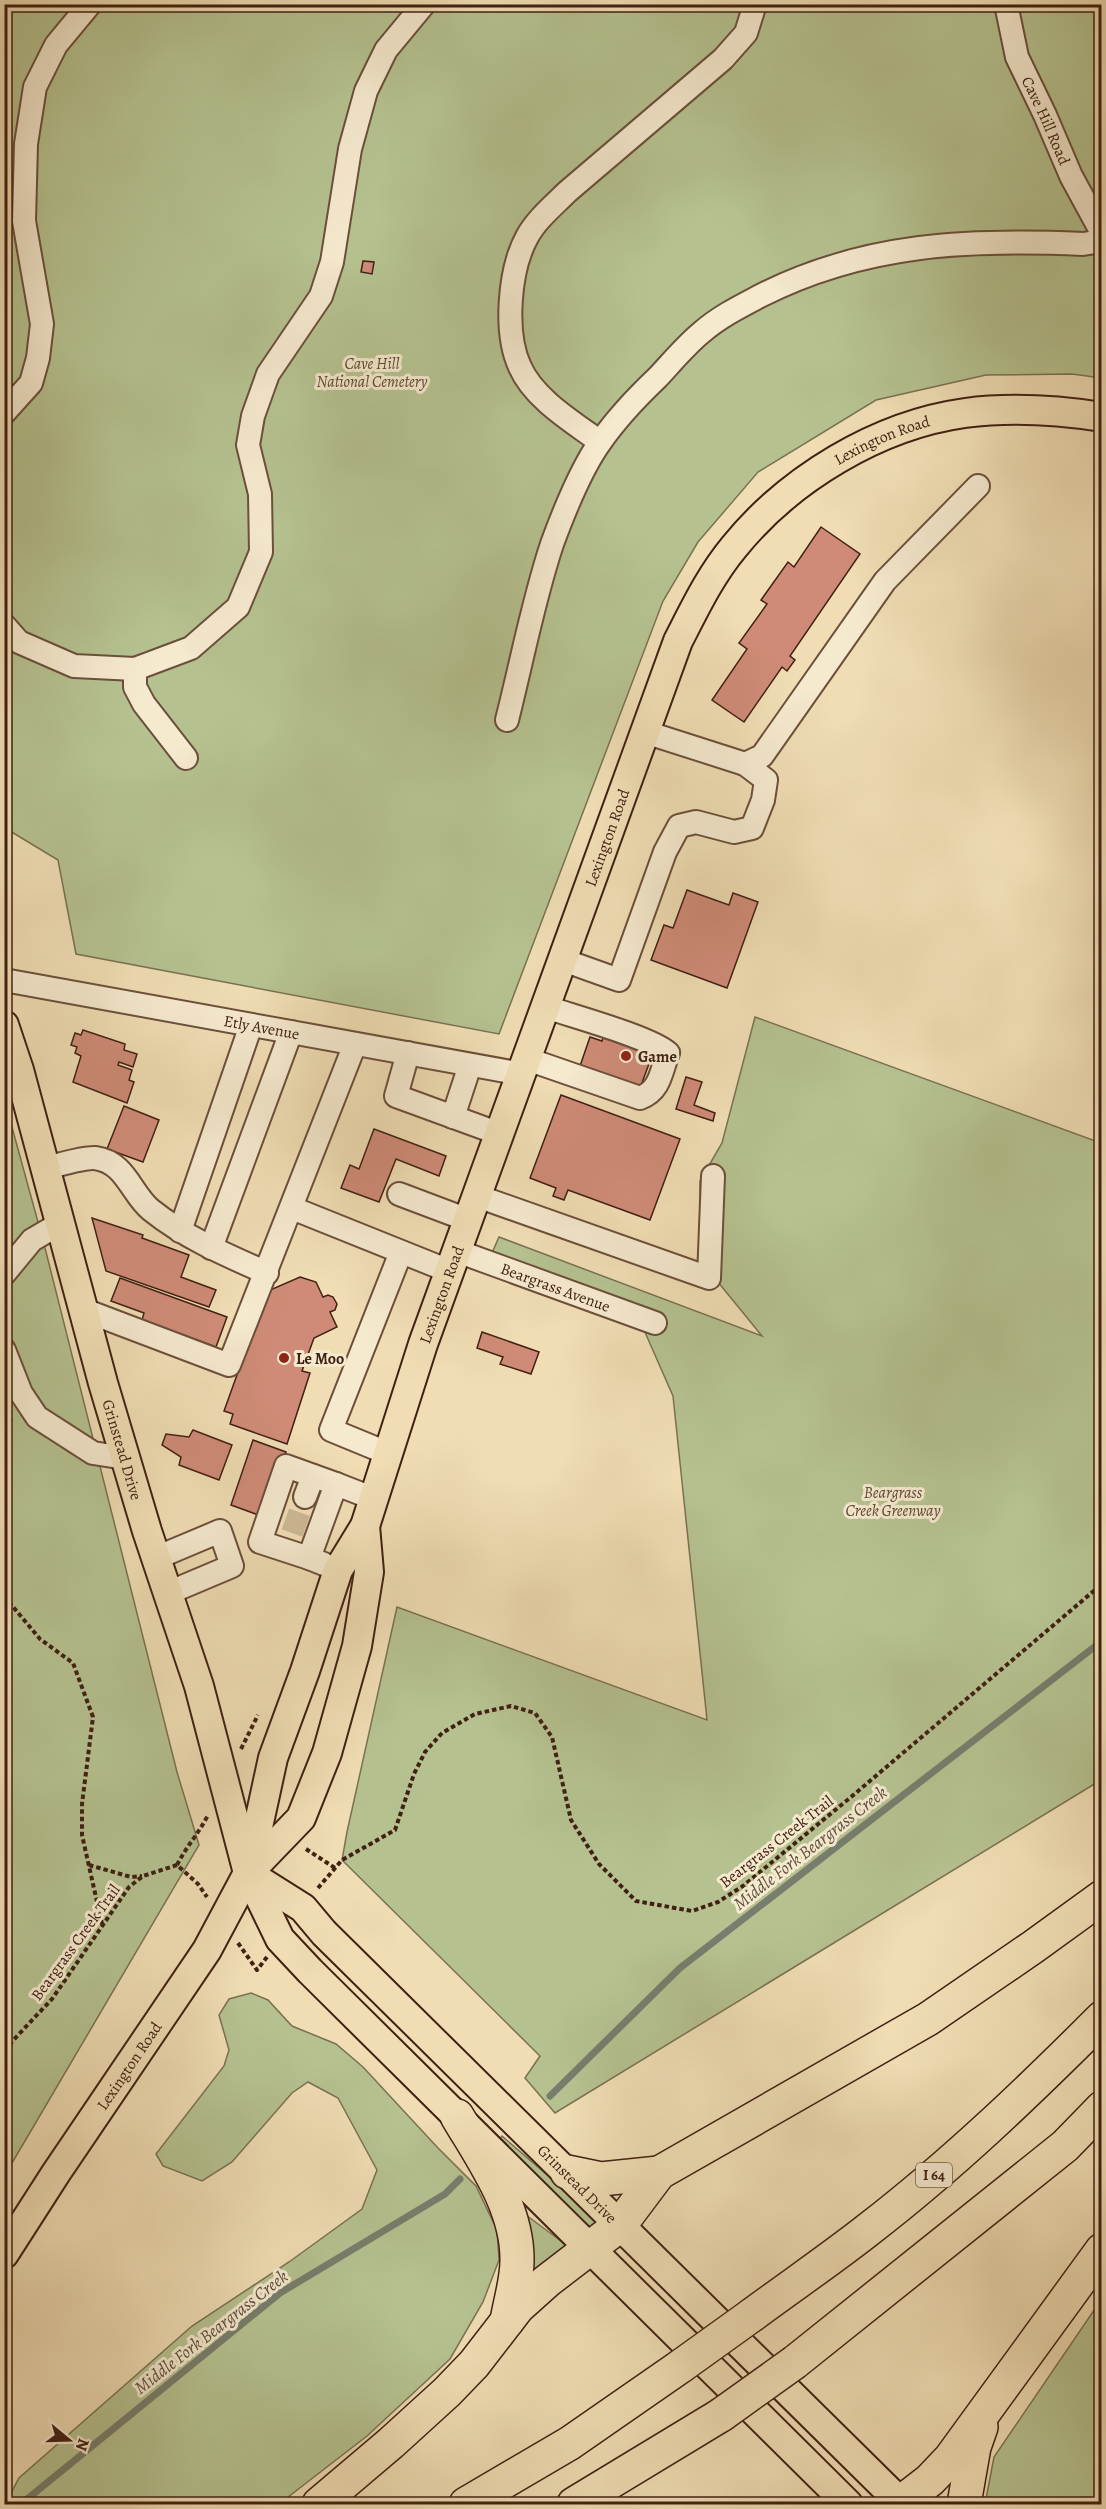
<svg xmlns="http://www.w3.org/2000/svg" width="1106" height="2509" font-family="Alegreya,serif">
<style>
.green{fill:#b5c290;stroke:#7a7152;stroke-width:1.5}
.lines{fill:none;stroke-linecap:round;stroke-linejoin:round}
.stream{stroke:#777e6d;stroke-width:7}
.building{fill:#cf8b77;stroke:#402013;stroke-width:1.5}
.minor-tunnel{stroke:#cdb794;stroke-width:22;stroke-dasharray:22 11;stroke-linecap:butt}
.minor-casing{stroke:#6c4f3b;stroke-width:26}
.major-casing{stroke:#402013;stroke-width:32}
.highway-casing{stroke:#402013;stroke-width:36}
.path{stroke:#402013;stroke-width:4;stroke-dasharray:4.5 3;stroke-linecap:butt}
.minor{stroke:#f5e9ce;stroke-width:22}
.major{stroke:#f0ddb4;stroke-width:28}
.highway{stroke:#f0ddb4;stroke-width:33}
.highway-bridge-casing{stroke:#402013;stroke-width:36;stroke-linecap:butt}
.highway-bridge{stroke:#f0ddb4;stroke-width:33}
.poi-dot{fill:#8f2418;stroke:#f5e9ce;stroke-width:2}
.labels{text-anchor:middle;stroke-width:6;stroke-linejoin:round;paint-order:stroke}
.shield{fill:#f5e9ce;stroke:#765c4b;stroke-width:1.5}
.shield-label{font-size:15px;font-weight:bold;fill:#402013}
.street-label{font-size:16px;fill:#402013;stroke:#f5e9ce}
.park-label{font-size:16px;font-style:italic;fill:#5d4832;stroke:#f5e9ce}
.poi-label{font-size:16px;font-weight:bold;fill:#402013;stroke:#f5e9ce;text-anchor:start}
.water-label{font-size:18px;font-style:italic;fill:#5b4f40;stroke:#f5e9ce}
</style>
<rect width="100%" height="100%" fill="#f0ddb4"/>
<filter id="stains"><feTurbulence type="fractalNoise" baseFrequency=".00333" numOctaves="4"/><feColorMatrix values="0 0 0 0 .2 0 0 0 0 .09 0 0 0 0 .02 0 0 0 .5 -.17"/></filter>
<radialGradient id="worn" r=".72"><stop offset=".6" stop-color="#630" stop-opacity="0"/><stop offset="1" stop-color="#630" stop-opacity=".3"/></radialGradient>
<!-- green -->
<g class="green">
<path d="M5,5h1096v373l-29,-4 -86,1 -110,25 -118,72 -60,70 -35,59 -164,433 -423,-80 -18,-94 -53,-32z"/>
<path d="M755,1017l346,126v637l-546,333 -30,-35 15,-22 -198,-196 5,-28 50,-225 310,113 -34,-324 -29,-66 -160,-59 15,-34 263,99 -62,-76v-79l22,-38z"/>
<path d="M4,1098l40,146 133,528 22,73 -194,330z"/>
<path d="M251,1993l17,7 24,26 44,18 27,23 75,81 38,38 21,44 2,30 -16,42 -33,57 -83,77 -88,68h-274l14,-26 173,-152 97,-64 73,-53 15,-39 -39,-72 -30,-16 -16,11 -60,69 -30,19 -39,-15 -7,-12 68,-88 5,-16 -10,-35 10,-16z"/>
<path d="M502,2136l100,86 -10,10 -93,-92z"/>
<path d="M526,2215l43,32 -40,34z"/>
<path d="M1101,2300v204h-116l9,-47z"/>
</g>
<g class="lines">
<!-- stream -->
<g class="stream">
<path d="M550,2096l130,-128 422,-327"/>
<path d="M21,2504l259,-211 165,-99 15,-15"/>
</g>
</g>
<!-- building -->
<g class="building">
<path d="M363,261l11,1 -2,12 -11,-2z"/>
<path d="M821,527l39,27 -70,102 5,4 -8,11 -5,-4 -38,55 -32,-22 35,-51 -8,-6 28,-39 -6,-4 27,-38 6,5z"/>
<path d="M687,890l42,15 4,-12 25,9 -31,86 -76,-28 13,-35 9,3z"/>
<path d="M83,1030l42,14 -1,6 13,4 -4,13 -14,-5 -1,3 14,5 -3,10 5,2 -7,21 -54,-21 8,-26 -6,-3 2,-6 -6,-2 4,-12 6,2z"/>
<path d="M604,1035l49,18 -14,38 -59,-25 10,-29 12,4z"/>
<path d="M686,1077l16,5 -8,23 21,8 -2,8 -37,-12z"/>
<path d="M561,1095l119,44 -30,81 -82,-30 -4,10 -11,-4 3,-8 -26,-10z"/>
<path d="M124,1106l35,14 -16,42 -36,-13z"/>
<path d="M374,1129l72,27 -7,20 -43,-17 -17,43 -38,-14 9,-23 9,4z"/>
<path d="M92,1218l51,17 -1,3 47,17 -8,22 35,13 -7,17 -103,-36z"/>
<path d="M300,1277l16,5 7,15 5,-2 5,2 4,7 -2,6 -5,2 7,15 -23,11 -12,33 8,2 -23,71 -57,-20 3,-10 -9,-3 41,-114 5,-7z"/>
<path d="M120,1278l107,39 -11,30 -74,-27 2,-7 -33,-12z"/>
<path d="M482,1332l57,20 -8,22 -31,-10 3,-7 -26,-9z"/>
<path d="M193,1430l39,15 -13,35 -40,-15 2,-8 -19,-12 4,-11 23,3z"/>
<path d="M253,1440l33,12 -22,65 -33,-12z"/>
</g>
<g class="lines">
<!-- minor-tunnel -->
<path class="minor-tunnel" d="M292,1533l13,-36"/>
<defs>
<g id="minor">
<path id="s1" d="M1006,4l11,53 28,58 26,61 31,57"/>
<path d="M4,413l27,-30 7,-25 4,-34 -18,-103 2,-77 9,-57 21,-42 34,-41"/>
<path d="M600,442c-27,-20 -66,-43 -80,-75 -16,-34 -11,-97 7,-130 9,-17 26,-31 40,-45l156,-133 23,-26 9,-29"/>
<path d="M4,625l15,17 55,24 61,3 56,-21 47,-41 23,-55 -1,-58 -12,-49 5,-29 15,-42 53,-78 11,-34 18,-113 16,-58 20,-41 38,-46"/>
<path d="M135,669v18l9,17 42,54"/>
<path d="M507,720c15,-59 26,-119 45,-176 11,-30 30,-77 49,-103 16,-23 36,-44 57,-64 14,-15 28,-32 44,-45 17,-15 39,-26 58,-36 104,-53 209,-57 323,-52l19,-3"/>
<path d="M645,732l100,32 17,-8 123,-175 93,-95"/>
<path d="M563,960l56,20 46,-128 14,-26 17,-4 38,10 18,-4 11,-28 3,-20 -21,-16"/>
<path id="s2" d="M4,980l518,94"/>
<path d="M408,1053l-12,43 104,38"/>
<path d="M527,1059l113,39c20,-7 21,-26 28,-45 -18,-16 -96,-37 -122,-46"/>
<path d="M453,1117l17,-52"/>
<path d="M46,1168c13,-3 37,-11 49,-10 31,4 36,36 56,52 35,28 75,45 116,63"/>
<path d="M399,1194l69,26"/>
<path d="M477,1196l232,82 4,-102"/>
<path d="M292,1208l157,63"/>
<path d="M180,1231l71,-206"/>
<path d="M211,1248l80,-216"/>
<path id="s3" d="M457,1251l198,72"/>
<path d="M4,1274l28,-34 29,-17"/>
<path d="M84,1310l145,55 126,-321"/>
<path d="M4,1350l17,43 16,24 56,36 32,5"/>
<path d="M387,1453l-56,-23 70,-178"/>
<path d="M305,1497l8,-21"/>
<path d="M156,1558l64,-27 12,35 -64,27"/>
<path d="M309,1558l-49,-16 26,-76 50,18"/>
<path d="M324,1564l-15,-6 27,-74 36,14"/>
</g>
<g id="major">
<path id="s4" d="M4,1025l15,45 84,313 44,148 52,155 49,187 32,66 30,32 538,533"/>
<path id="s5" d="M248,1873l25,-115 32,-87 33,-101 27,-44 58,-182 255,-703c17,-33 32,-65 56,-94 55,-68 144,-122 231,-134 46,-6 92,-3 137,4"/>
<path id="s6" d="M249,1874l54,34 21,25 577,570"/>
<path id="s7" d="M4,2254l52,-81 151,-223 41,-77 53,-55 26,-65 30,-107 12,-74 -4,-46"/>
</g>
<g id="highway">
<path d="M457,2116c26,44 61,92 60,145 0,20 -7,41 -10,60"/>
<path d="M567,2172l34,7 58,-6"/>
<path d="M752,2315c39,-29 79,-56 117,-86 83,-64 159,-137 233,-211"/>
<path d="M795,2362l270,-216 37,-38"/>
<path d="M319,2504l72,-61 56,-51 27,-28 44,-57 29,-26 73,-56 39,-52 269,-154 105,-72 69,-50"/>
<path d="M466,2504l104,-61 111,-77"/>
<path d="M574,2504l147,-89"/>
<path d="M899,2504l31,-24 20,-21 152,-209"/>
<path d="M964,2504l10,-57 7,-20"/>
</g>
</defs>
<!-- minor casing -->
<use href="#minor" class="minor-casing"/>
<!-- major casing -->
<use href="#major" class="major-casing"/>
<!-- highway casing -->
<use href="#highway" class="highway-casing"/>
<!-- path -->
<g class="path">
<path d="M4,1423l8,-4"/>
<path d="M4,1441l4,31 -4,84"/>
<path d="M4,1596l36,43 33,24 20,54 -11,87v31l20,89"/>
<path d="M241,1749l17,-34"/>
<path d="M306,1849l29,19"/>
<path d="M89,1865l42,12 11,-1"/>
<path d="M177,1865c9,-18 22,-32 31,-50"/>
<path d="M318,1888l24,-28 53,-30 19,-56 11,-22 17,-19 33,-19 36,-8 24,7 17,24 19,83 28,44 37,37 56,10 26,-9 25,-16 108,-89 251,-213"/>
<path d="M238,1943l19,27 10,-13"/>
<path d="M4,2050l48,-51 77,-112 14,-11 34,-11 21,19 9,13"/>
</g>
<!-- minor -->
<use href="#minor" class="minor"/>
<!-- major -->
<use href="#major" class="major"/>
<!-- highway -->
<use href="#highway" class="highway"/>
<defs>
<g id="highway-bridge">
<path d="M681,2366l71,-51"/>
<path d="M721,2415l74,-53"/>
</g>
</defs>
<!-- highway-bridge casing -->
<use href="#highway-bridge" class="highway-bridge-casing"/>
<!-- highway-bridge -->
<use href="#highway-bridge" class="highway-bridge"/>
</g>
<!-- markers -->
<g class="poi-dot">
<circle cx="626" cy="1056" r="6"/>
<circle cx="284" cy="1358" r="6"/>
</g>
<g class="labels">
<!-- shield labels -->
<rect class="shield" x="916" y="2163" width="36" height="24" rx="4.5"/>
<g class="shield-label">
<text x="934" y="2180">I 64</text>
</g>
<!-- street labels -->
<g class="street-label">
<text dy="6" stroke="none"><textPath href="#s1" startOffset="124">Cave Hill Road</textPath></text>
<text dy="6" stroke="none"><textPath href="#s5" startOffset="1602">Lexington Road</textPath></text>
<text dy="6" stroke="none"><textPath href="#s5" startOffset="1098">Lexington Road</textPath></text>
<text dy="6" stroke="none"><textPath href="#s2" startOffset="262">Etly Avenue</textPath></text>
<text dy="6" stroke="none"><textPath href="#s3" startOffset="105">Beargrass Avenue</textPath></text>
<text dy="6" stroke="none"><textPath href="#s5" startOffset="612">Lexington Road</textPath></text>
<text dy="6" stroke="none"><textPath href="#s4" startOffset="441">Grinstead Drive</textPath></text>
<text transform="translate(776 1841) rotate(-38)" y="6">Beargrass Creek Trail</text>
<text transform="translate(75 1942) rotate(-54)" y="6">Beargrass Creek Trail</text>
<text dy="6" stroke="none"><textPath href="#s7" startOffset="226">Lexington Road</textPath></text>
<text dy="6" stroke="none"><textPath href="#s6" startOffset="453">Grinstead Drive</textPath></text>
</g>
<!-- park labels -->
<g class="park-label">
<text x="372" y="369">Cave Hill<tspan x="372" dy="18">National Cemetery</tspan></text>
<text x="893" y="1498">Beargrass<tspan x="893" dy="18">Creek Greenway</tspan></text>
</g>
<!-- poi labels -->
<g class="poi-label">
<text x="638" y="1062">Game</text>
<text x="296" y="1364">Le Moo</text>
</g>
<!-- water labels -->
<g class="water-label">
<text transform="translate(810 1848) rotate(-38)" y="6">Middle Fork Beargrass Creek</text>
<text transform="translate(211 2332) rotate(-38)" y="6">Middle Fork Beargrass Creek</text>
</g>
</g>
<!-- margin -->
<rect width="1106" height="2509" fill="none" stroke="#f0ddb4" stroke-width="24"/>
<rect x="6" y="6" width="1094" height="2497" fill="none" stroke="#402013" stroke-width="3"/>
<rect x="12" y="12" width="1082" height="2485" fill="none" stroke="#402013" stroke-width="1.5"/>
<!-- north arrow -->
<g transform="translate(69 2440) rotate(109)" stroke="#f5e9ce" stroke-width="4.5" paint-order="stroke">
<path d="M0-4.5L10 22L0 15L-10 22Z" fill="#402013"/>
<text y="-9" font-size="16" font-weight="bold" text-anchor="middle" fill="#402013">N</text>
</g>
<rect width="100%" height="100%" filter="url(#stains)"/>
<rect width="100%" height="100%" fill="url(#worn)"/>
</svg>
